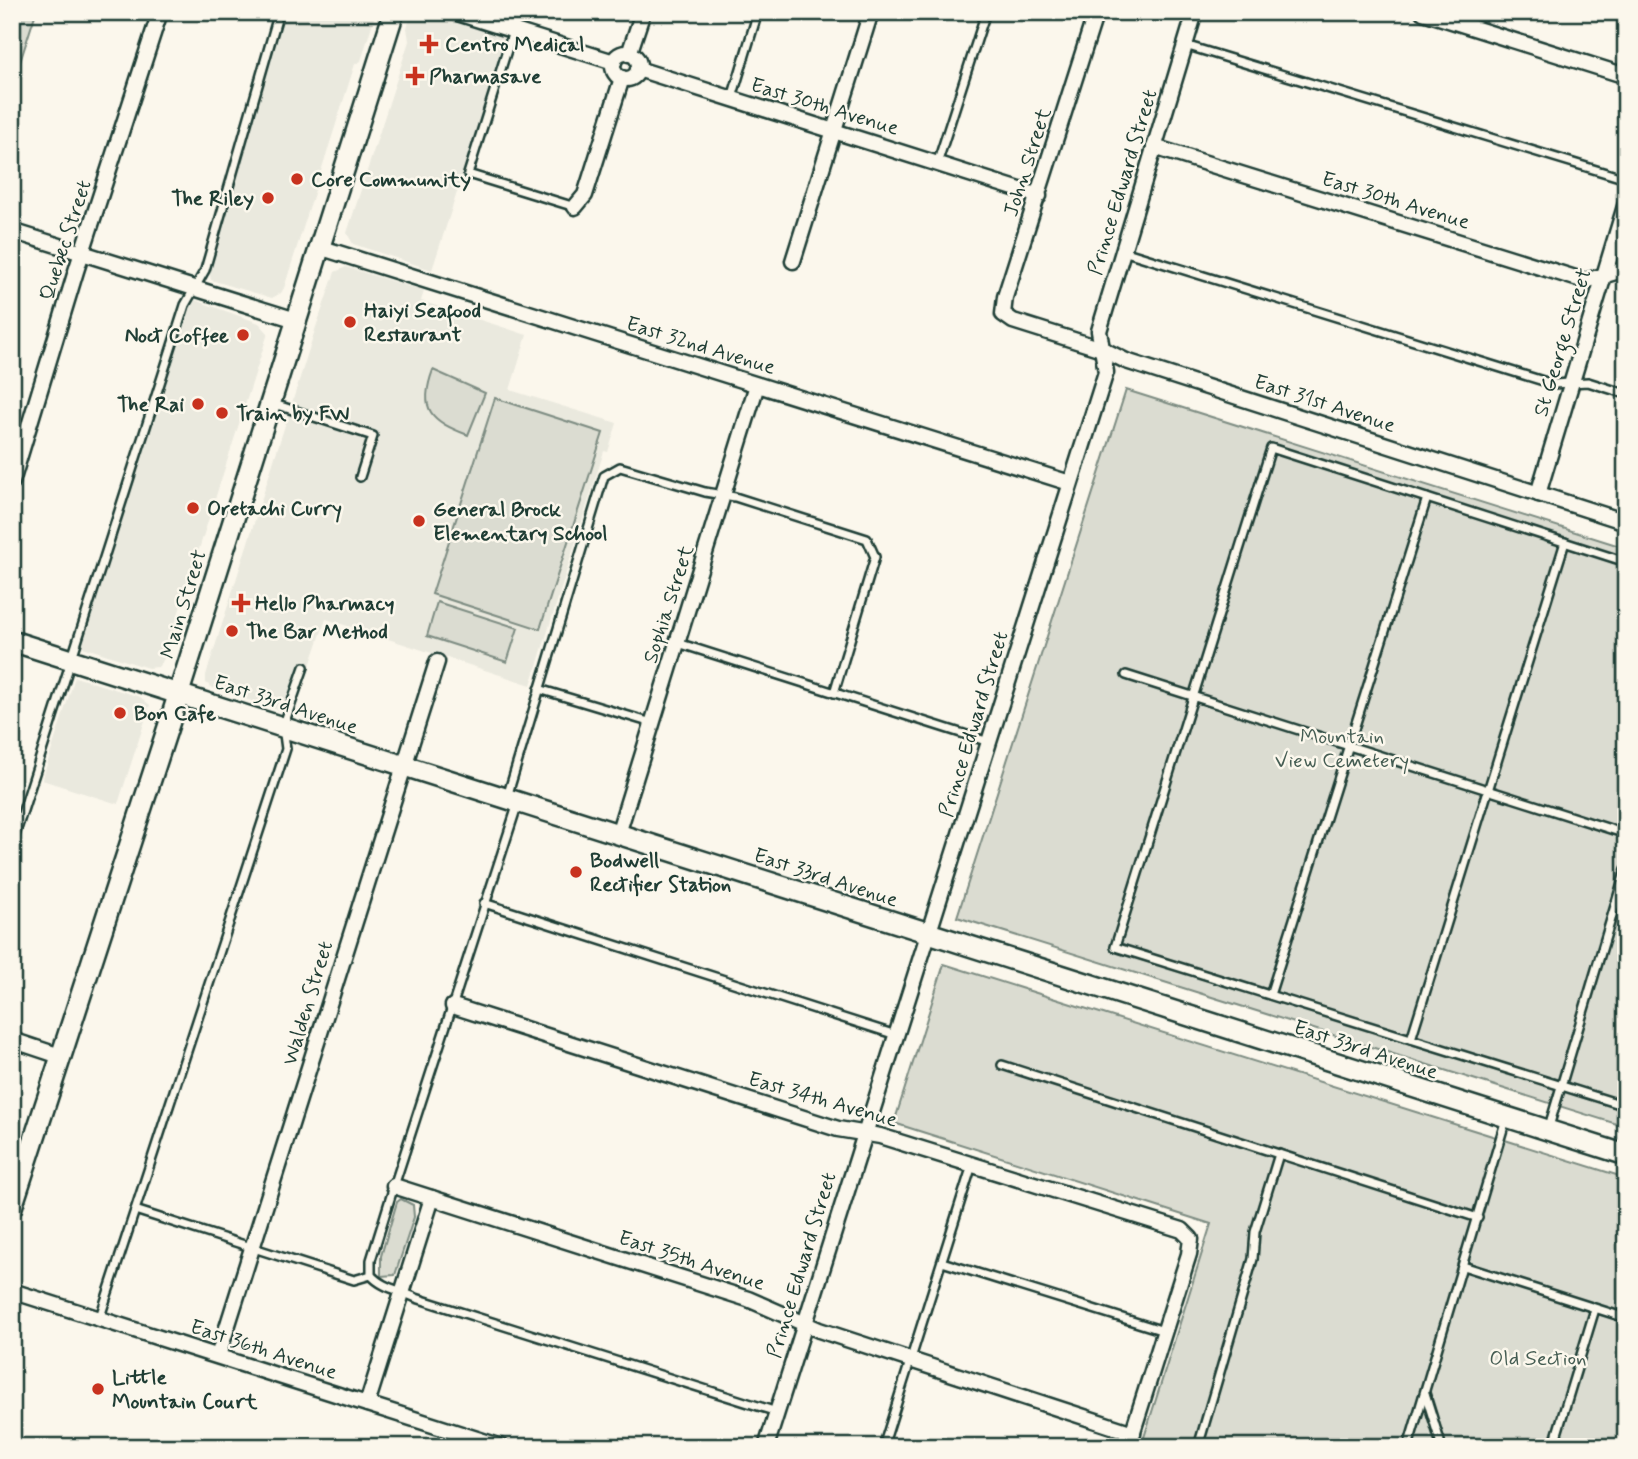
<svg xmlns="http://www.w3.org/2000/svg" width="1638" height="1459" font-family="Mynerve,sans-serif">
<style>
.built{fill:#eae9de}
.green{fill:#dbdcd1;stroke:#7d8c82;stroke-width:2}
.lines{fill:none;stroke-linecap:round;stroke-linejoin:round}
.lane-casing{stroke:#1f3d34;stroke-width:12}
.street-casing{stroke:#1f3d34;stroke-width:19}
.secondary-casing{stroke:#1f3d34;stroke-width:24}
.lane{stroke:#fbf7ec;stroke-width:7}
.street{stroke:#fbf7ec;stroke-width:14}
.secondary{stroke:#fbf7ec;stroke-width:19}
.poi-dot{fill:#c8321e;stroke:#fbf7ec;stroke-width:2.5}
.labels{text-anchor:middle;stroke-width:5;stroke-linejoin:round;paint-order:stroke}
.poi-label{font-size:21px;font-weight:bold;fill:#1f3d34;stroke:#fbf7ec;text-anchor:start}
.street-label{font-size:21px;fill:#1f3d34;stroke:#fbf7ec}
.park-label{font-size:21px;fill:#455d53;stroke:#fbf7ec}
</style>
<rect width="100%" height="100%" fill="#fbf7ec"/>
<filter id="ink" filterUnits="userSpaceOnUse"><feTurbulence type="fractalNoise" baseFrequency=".0143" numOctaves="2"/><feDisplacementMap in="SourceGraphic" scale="14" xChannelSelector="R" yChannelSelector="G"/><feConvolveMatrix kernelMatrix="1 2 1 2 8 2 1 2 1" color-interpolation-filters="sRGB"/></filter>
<g filter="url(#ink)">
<!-- built -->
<g class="built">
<path d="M284,12h92l-15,49 -6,3 -71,224 -3,5 -9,5 -61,-18 -3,-12z"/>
<path d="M417,12h98l-83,258 -79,-26 -6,-11 62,-192 -2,-13 3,-10z"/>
<path d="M346,267l78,24 -3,10 106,34 -17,55 107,33 -9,29 -4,-1 -73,234 -205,-66 -33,96 -80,-27 -7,-5v-8l110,-348 19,-55z"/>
<path d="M195,300l64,23 9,10 -104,326 -6,8 -10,1 -65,-21v-7l106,-331z"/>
<path d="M75,677l65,20 10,8 -32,99 -76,-24z"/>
</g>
<!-- green -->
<g class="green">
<path d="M12,12h24l-24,75z"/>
<path d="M433,370l52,23 -17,42c-37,-14 -50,-25 -35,-65z"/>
<path d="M1126,390l500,158v579l-669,-210z"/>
<path d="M495,398l108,35 -63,196 -108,-35z"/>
<path d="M437,602l81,26 -11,34 -80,-26z"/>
<path d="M944,964l682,214v269h-485l70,-223 -317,-101z"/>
<path d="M401,1199l12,6 1,12 -19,58 -14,1v-20l16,-54z"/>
</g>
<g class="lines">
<defs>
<g id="lane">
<path d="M519,12l-51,162 107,33"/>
<path d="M1185,45l441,134"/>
<path d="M732,98l26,-86"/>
<path d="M937,164l49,-152"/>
<path d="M1123,251l430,133 35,-2 38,12"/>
<path d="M274,404l99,32 -13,41"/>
<path d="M1626,562l-355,-114 -156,499 511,159"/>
<path d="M678,643l311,99"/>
<path d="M1126,675l500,159"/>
<path d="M539,689l113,34"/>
<path d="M507,797l97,-321 16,-9 85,25 30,5 132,42 8,18 -41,136"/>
<path d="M518,803l-124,383 -23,74v15c11,13 30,15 45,23l361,114"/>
<path d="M12,845l173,-540 20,-35 74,-258"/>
<path d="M484,903l412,132"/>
<path d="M1270,995l157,-497"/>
<path d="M1411,1039l154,-497"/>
<path d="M1002,1065l476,153"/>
<path d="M1548,1130l78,-261"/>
<path d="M135,1210l219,70 17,-5"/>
<path d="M942,1262l222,69"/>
<path d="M1463,1266l163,52"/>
<path d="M100,1317l186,-568 -3,-22 21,-60"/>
<path d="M1425,1393l15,48 -1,6"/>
<path d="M883,1447l89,-282"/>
<path d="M1198,1447l55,-188 2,-27 24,-78"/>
<path d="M1408,1447l98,-328"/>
<path d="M1553,1447l42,-138"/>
</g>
<g id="street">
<path d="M454,12l160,50"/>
<path d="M1096,12l-91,285 -2,17 10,7 89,28 24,12 500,161"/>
<path d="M1423,12l203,64"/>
<circle cx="626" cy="66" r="13"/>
<path d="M629,54l14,-42"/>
<path d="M638,69l401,127"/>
<path d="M1154,147l431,134 41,-12"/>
<path d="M575,207l10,-12 37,-117"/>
<path d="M12,231l284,89"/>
<path d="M319,247l751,236"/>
<path d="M793,261l78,-249"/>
<path d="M12,482l64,-211 84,-259"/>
<path d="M1538,494l88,-291"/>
<path d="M618,834l139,-449"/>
<path d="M453,1006l385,123 42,7 302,94 9,9 -2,15 -61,193"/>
<path d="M12,1040l48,16"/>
<path d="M394,1186l354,113 71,31 314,103"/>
<path d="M12,1291l490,156"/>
<path d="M218,1356l219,-694"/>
<path d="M367,1404l65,-206"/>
<path d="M766,1447l340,-1075 -7,-41 96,-319"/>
</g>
<g id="secondary">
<path d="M12,641l1614,514"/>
<path d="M12,1207l158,-486 224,-709"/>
</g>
</defs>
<!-- lane casing -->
<use href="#lane" class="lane-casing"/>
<!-- street casing -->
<use href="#street" class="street-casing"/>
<!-- secondary casing -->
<use href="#secondary" class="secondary-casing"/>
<!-- lane -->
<use href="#lane" class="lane"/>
<!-- street -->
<use href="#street" class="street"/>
<!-- secondary -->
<use href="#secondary" class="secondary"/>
</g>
</g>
<!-- markers -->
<g class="poi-dot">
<path d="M425.5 33.5h7v7h7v7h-7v7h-7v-7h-7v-7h7z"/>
<path d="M411.5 65.5h7v7h7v7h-7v7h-7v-7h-7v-7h7z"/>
<circle cx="297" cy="179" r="7"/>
<circle cx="268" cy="198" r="7"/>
<circle cx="350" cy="322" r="7"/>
<circle cx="243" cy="335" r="7"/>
<circle cx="198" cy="404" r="7"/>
<circle cx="222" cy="413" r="7"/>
<circle cx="193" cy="508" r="7"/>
<circle cx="419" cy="521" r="7"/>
<path d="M237.5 592.5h7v7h7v7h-7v7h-7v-7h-7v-7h7z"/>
<circle cx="232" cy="631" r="7"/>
<circle cx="120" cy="713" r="7"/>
<circle cx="576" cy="872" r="7"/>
<circle cx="98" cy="1389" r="7"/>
</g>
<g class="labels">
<!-- poi labels -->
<g class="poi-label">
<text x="445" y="51">Centro Medical</text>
<text x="429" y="83">Pharmasave</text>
<text x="311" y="186">Core Community</text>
<text x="254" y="205" text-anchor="end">The Riley</text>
<text x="364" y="317">Haiyi Seafood<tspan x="364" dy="24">Restaurant</tspan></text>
<text x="229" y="342" text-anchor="end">Noct Coffee</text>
<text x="184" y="411" text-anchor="end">The Rai</text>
<text x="236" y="420">Train by FW</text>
<text x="207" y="515">Oretachi Curry</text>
<text x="433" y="516">General Brock<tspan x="433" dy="24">Elementary School</tspan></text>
<text x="255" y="610">Hello Pharmacy</text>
<text x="246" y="638">The Bar Method</text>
<text x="134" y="720">Bon Cafe</text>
<text x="590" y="867">Bodwell<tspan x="590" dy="24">Rectifier Station</tspan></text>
<text x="112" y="1384">Little<tspan x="112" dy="24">Mountain Court</tspan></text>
</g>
<!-- street labels -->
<g class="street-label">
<text transform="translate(825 106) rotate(17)" y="7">East 30th Avenue</text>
<text transform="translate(1027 162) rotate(-72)" y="7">John Street</text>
<text transform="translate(1122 182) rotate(-73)" y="7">Prince Edward Street</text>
<text transform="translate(1396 200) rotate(17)" y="7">East 30th Avenue</text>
<text transform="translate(65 240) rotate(-72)" y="7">Quebec Street</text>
<text transform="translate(1562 342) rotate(-73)" y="7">St George Street</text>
<text transform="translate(701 345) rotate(17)" y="7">East 32nd Avenue</text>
<text transform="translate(1325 403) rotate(18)" y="7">East 31st Avenue</text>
<text transform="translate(183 604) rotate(-73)" y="7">Main Street</text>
<text transform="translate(668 604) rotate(-72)" y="7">Sophia Street</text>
<text transform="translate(286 704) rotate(18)" y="7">East 33rd Avenue</text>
<text transform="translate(973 724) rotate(-73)" y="7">Prince Edward Street</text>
<text transform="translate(826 877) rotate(18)" y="7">East 33rd Avenue</text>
<text transform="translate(307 1003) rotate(-73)" y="7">Walden Street</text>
<text transform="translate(1366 1049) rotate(18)" y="7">East 33rd Avenue</text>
<text transform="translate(823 1099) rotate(16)" y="7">East 34th Avenue</text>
<text transform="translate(692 1260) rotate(18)" y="7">East 35th Avenue</text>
<text transform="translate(801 1265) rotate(-73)" y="7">Prince Edward Street</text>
<text transform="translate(264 1349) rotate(18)" y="7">East 36th Avenue</text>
</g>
<!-- park labels -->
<g class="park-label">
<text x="1342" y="743">Mountain<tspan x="1342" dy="24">View Cemetery</tspan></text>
<text x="1538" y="1365">Old Section</text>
</g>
</g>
<!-- margin -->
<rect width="1638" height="1459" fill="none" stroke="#fbf7ec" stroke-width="42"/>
<rect x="21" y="21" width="1596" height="1417" fill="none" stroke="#1f3d34" stroke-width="2.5" filter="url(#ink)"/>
</svg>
